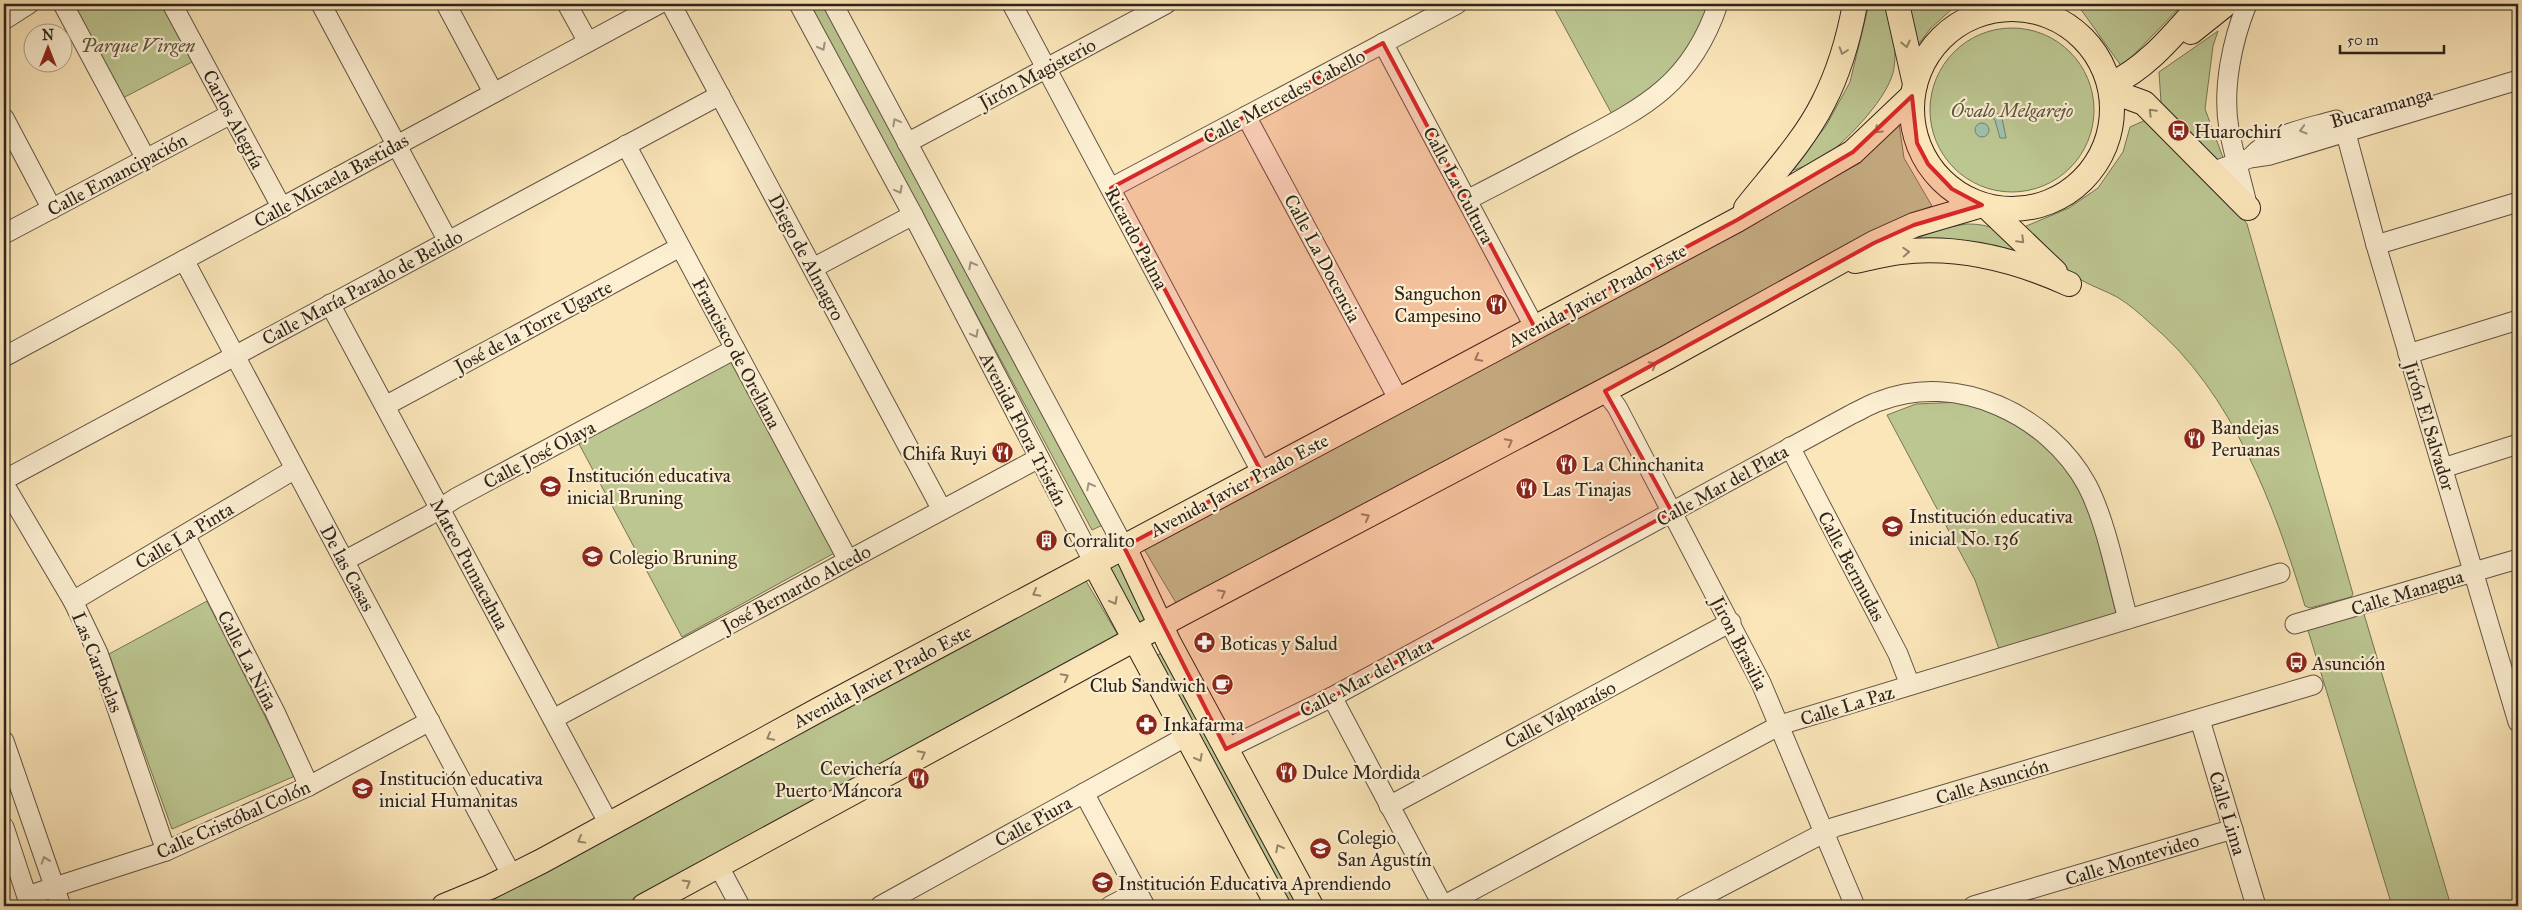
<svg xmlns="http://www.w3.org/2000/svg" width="2522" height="910" font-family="'IM FELL Great Primer',serif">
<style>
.green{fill:#bcc691;stroke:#757557}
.water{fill:#9fc0ac;stroke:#728273}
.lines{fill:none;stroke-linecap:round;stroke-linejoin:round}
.minor-casing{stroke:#615444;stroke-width:21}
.major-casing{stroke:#2e241d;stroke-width:26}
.minor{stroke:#fcefd2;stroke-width:19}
.major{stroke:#fbe6b9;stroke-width:24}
.oneway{stroke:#94856b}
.oneway2{stroke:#9f9481}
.marked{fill:#d62828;fill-opacity:0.2;stroke:#d62828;stroke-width:4;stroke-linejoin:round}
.labels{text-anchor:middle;stroke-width:4.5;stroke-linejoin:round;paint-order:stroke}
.park-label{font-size:19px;font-style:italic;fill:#595540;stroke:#fcefd2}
.street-label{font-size:19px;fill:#2e241d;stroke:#fcefd2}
.poi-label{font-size:19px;fill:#2e241d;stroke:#fcefd2;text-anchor:start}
</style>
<rect width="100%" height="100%" fill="#fbe6b9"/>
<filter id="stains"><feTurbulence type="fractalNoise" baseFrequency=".004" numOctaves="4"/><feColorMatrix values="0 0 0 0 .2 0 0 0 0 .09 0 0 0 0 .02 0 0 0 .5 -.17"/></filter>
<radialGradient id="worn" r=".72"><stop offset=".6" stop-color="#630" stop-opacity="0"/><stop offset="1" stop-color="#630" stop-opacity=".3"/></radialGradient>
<!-- green -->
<g class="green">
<path d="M73,4h92l29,57 -75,39z"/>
<path d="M810,4h20l277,519 -15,7z"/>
<path d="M1552,4h159c-21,57 -50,79 -98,112z"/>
<path d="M1869,4h20c4,21 8,43 5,64 -4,28 -45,70 -67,87 -10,8 -26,12 -38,17l37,-46 24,-44z"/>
<path d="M1905,4h71l-24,5 -22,20 -16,21z"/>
<path d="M2077,4h106l-61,63z"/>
<circle cx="2012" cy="110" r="82"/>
<path d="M2218,31l-5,15 -8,63 23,62 -61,-58 -6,-11 -2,-30z"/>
<path d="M2150,118l85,88 12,18 106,370 -2,3 -41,11 -5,-2c-31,-101 -72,-213 -155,-283 -10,-9 -21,-19 -33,-26 -11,-6 -23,-10 -34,-16 -23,-14 -42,-35 -59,-54l45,-19 29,-20 25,-36 7,-25z"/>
<path d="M1899,124l5,34 28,48c-51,17 -95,46 -141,73l-612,329 -38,-64 719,-381z"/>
<path d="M1966,224c25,0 33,5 50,25l-6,2 -112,-5 42,-17z"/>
<path d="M732,361l106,190 -156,86 -104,-195z"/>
<path d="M1961,402l43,13 58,43 25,40 29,115 -117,36 -24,-69 -88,-165 29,-11z"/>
<path d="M1118,551l38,68 -21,9 -30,-72z"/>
<path d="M1083,576l35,59 -497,271h-157z"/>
<path d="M207,601l88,175 -123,53 -63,-175z"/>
<path d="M2364,614l87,292h-59l-85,-279z"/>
<path d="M1164,651l137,255h-13l-135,-248z"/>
</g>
<!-- water -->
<g class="water">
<path d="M1987,103l15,15 4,20h-6l-5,-18 -12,-11z"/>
<circle cx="1982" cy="130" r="7"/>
</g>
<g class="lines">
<defs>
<g id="minor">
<path d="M63,4l83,155"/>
<path d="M172,4l110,204"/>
<path d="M321,4l127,237"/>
<path d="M446,4l47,88"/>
<path d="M567,4l21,38"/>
<path d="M671,4l271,506"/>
<path d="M799,4l114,211 181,348"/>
<path d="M833,4l291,543"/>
<path d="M1012,4l250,469"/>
<path d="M2247,4c-15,37 -25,85 -18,125 5,27 13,53 19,79"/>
<path d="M4,20l25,-16"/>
<path d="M1383,43l152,285"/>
<path d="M1246,116l153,284"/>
<path d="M4,118l48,91"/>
<path d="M2345,130l31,115 142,477"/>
<path d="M907,143l259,-139"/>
<path d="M626,145l222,415"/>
<path d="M2251,157c22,-24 55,-28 85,-37"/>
<path d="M2212,172l38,-14 20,-3 248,-75"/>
<path d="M1111,188l346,-184"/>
<path d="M1467,200c35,-18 70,-36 105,-55 71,-37 119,-60 146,-141"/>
<path d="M4,234l227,-120"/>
<path d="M2376,245l142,-43"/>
<path d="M184,260l328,616"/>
<path d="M813,268l100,-53"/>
<path d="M330,304l279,520"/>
<path d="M2408,354l110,-34"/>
<path d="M4,357l655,-353"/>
<path d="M1605,391l12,16 144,276 94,223"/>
<path d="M385,406l295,-159"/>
<path d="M1790,447l108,207 12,31"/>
<path d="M2443,468l75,-24"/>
<path d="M4,480l716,-385"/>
<path d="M4,484l69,117 25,52 68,198"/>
<path d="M185,535l90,177 34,74"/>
<path d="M344,561l84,-45 28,-18 279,-149"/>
<path d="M73,601l222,-132"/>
<path d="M2295,624l223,-65"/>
<path d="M1332,697l111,209 337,-181 500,-152"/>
<path d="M553,719l486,-261"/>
<path d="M2200,720l56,186"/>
<path d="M4,741l57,165"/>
<path d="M1226,749l106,-52 520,-283c9,-4 18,-10 28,-13 77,-30 169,14 207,84 19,36 30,94 41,134"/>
<path d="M1084,793l61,113"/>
<path d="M1389,806l342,-184"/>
<path d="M4,827l26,79"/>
<path d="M718,865l22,41"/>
<path d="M27,896l139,-45 143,-65 121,-65"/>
<path d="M880,906l307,-170"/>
<path d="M1110,906l27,-14"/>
<path d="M1684,906l151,-79 478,-142"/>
<path d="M1973,906l260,-77"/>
</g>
<g id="major">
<path d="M1897,4l18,80"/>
<circle cx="2012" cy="109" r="100"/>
<path d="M2191,32l35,-28"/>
<path d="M2110,85c38,-18 63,-50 91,-81"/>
<path d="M2111,91l33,12 104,105"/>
<path d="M1986,206l69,66"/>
<path d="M1746,208c26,-33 58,-67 77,-105 16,-31 26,-66 32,-99"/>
<path d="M1855,261c15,-3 30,-7 45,-9 59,-7 116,8 169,32"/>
<path d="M1124,547l45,96 142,263"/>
<path d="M1094,563l184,343"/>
<path d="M444,906l46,-19 52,-26 280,-153 915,-488 116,-68 59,-56"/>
<path d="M644,906l535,-291 489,-258 206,-114 40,-18 68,-20"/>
</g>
</defs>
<!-- minor casing -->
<use href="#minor" class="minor-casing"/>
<!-- major casing -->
<use href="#major" class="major-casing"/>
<!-- minor -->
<use href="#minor" class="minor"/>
<!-- major -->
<use href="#major" class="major"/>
</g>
<!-- one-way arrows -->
<defs><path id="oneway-chevron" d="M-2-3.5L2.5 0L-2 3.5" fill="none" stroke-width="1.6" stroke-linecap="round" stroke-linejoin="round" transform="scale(1.25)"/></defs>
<g class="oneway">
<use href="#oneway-chevron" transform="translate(1906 44) rotate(77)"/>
<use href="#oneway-chevron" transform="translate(1843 51) rotate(108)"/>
<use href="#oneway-chevron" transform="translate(2152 112) rotate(-135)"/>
<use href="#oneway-chevron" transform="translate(1878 130) rotate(136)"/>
<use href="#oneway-chevron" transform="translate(2021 240) rotate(45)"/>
<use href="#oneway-chevron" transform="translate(1906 252) rotate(-3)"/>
<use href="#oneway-chevron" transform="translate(1478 358) rotate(152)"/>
<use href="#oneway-chevron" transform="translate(1653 365) rotate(-28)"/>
<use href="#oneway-chevron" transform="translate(1509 442) rotate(-28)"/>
<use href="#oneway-chevron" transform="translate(1366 517) rotate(-28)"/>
<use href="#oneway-chevron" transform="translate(1036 593) rotate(152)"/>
<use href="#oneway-chevron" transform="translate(1222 593) rotate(-28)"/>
<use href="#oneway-chevron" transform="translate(1114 601) rotate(62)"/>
<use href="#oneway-chevron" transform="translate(1065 677) rotate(-28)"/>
<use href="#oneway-chevron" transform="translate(770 737) rotate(152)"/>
<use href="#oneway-chevron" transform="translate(922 754) rotate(-28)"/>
<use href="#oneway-chevron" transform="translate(1199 758) rotate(62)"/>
<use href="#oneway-chevron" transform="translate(581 840) rotate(151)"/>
<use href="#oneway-chevron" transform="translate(1279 848) rotate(-118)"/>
<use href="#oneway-chevron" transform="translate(687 883) rotate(-30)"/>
</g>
<g class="oneway2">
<use href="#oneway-chevron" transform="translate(822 47) rotate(62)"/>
<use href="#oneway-chevron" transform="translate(896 122) rotate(-118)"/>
<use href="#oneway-chevron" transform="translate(2303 130) rotate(164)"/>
<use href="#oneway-chevron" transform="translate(899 190) rotate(62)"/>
<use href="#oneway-chevron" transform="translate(972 265) rotate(-118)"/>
<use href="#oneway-chevron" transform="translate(975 334) rotate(62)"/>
<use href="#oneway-chevron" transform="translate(1090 486) rotate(-118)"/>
<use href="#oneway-chevron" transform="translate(45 860) rotate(-109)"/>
</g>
<!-- marked area -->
<path class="marked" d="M1383,43l152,285 202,-108 116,-68 59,-56 5,47 11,21 24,25 30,16 -68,20 -40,18 -269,148 67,121 -340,185 -106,52 -102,-202 138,-74 -151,-285z"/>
<!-- icons -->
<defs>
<symbol id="bus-disc" viewBox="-11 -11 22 22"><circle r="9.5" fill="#8f2418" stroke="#fcefd2"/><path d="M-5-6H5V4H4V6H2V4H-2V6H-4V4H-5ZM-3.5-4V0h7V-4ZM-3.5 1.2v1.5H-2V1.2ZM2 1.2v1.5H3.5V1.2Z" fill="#fff"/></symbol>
<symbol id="restaurant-disc" viewBox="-11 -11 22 22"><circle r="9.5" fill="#8f2418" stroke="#fcefd2"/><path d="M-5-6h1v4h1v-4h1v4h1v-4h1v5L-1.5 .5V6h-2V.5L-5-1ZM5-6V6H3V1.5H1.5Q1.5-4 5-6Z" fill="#fff"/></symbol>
<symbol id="school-disc" viewBox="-11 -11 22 22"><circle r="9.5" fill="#8f2418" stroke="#fcefd2"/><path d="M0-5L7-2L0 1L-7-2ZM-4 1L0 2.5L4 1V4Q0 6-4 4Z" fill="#fff"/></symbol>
<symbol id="building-disc" viewBox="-11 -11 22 22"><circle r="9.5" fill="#8f2418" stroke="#fcefd2"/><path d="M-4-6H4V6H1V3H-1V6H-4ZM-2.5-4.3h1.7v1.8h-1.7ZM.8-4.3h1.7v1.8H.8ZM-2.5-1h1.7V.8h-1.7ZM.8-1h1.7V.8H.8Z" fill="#fff"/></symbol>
<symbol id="pharmacy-disc" viewBox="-11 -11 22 22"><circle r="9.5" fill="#8f2418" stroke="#fcefd2"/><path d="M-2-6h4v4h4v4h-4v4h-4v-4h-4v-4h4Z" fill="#fff"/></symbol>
<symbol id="cafe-disc" viewBox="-11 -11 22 22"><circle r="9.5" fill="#8f2418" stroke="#fcefd2"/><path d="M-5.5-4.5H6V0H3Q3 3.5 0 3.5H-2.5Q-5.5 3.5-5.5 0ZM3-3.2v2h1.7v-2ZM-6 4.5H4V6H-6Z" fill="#fff"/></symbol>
</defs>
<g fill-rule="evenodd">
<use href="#bus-disc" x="2166" y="118" width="25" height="25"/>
<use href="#restaurant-disc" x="1484" y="292" width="25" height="25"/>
<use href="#restaurant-disc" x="2182" y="426" width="25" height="25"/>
<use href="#restaurant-disc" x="990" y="440" width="25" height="25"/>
<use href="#restaurant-disc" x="1554" y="452" width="25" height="25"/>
<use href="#school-disc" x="538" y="474" width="25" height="25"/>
<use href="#restaurant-disc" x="1514" y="476" width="25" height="25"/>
<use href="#school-disc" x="1880" y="514" width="25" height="25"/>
<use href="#building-disc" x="1034" y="528" width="25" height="25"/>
<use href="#school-disc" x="580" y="544" width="25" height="25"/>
<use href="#pharmacy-disc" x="1192" y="630" width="25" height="25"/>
<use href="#bus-disc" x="2284" y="650" width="25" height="25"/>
<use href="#cafe-disc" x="1210" y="672" width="25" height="25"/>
<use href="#pharmacy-disc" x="1134" y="712" width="25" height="25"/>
<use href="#restaurant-disc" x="1274" y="760" width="25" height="25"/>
<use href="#restaurant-disc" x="906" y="766" width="25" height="25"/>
<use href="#school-disc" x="350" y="776" width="25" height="25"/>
<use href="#school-disc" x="1308" y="836" width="25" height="25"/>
<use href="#school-disc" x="1090" y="870" width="25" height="25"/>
</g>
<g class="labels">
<!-- park labels -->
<g class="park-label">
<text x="138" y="52">Parque Virgen</text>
<text x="2012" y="117">Óvalo Melgarejo</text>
</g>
<!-- street labels -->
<g class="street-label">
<text transform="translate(1037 73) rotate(-28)" y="7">Jirón Magisterio</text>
<text transform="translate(1284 96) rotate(-28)" y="7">Calle Mercedes Cabello</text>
<text transform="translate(2381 107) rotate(-16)" y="7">Bucaramanga</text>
<text transform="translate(234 119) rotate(62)" y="7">Carlos Alegría</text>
<text transform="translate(117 174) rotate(-28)" y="7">Calle Emancipación</text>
<text transform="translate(331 180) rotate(-29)" y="7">Calle Micaela Bastidas</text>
<text transform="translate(1459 185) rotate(62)" y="7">Calle La Cultura</text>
<text transform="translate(1137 238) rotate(62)" y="7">Ricardo Palma</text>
<text transform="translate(807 257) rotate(62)" y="7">Diego de Almagro</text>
<text transform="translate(1323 258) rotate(62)" y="7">Calle La Docencia</text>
<text transform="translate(362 287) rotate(-28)" y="7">Calle María Parado de Belido</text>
<text transform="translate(1597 295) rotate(-28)" y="7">Avenida Javier Prado Este</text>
<text transform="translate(533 326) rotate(-28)" y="7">José de la Torre Ugarte</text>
<text transform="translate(737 353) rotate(62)" y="7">Francisco de Orellana</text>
<text transform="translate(2430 426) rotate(73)" y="7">Jirón El Salvador</text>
<text transform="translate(1024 429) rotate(63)" y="7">Avenida Flora Tristán</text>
<text transform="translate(539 454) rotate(-28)" y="7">Calle José Olaya</text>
<text transform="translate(1239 485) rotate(-28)" y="7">Avenida Javier Prado Este</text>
<text transform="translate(1722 485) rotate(-29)" y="7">Calle Mar del Plata</text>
<text transform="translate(184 535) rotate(-31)" y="7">Calle La Pinta</text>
<text transform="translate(470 564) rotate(62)" y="7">Mateo Pumacahua</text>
<text transform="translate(1852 566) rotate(62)" y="7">Calle Bermudas</text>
<text transform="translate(348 568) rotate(62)" y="7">De las Casas</text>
<text transform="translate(796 588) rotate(-28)" y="7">José Bernardo Alcedo</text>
<text transform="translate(2407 592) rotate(-17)" y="7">Calle Managua</text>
<text transform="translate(1740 643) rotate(63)" y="7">Jiron Brasilia</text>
<text transform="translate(248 660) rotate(63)" y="7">Calle La Niña</text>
<text transform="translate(98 662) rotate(68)" y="7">Las Carabelas</text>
<text transform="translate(882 676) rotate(-28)" y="7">Avenida Javier Prado Este</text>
<text transform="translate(1366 677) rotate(-28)" y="7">Calle Mar del Plata</text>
<text transform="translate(1847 705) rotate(-17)" y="7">Calle La Paz</text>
<text transform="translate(1560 714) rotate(-28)" y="7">Calle Valparaíso</text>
<text transform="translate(1992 781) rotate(-17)" y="7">Calle Asunción</text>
<text transform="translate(2228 813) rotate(73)" y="7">Calle Lima</text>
<text transform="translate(233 819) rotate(-24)" y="7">Calle Cristóbal Colón</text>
<text transform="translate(1033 821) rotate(-29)" y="7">Calle Piura</text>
<text transform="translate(2132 859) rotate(-17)" y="7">Calle Montevideo</text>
</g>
<!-- poi labels -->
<g class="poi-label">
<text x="2194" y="138">Huarochirí</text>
<text x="1481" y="300" text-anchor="end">Sanguchon<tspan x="1481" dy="22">Campesino</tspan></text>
<text x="2211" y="434">Bandejas<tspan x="2211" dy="22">Peruanas</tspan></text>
<text x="987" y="460" text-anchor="end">Chifa Ruyi</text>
<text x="1582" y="471">La Chinchanita</text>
<text x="567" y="482">Institución educativa<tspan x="567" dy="22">inicial Bruning</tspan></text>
<text x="1542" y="496">Las Tinajas</text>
<text x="1909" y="523">Institución educativa<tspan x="1909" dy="22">inicial No. 136</tspan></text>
<text x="1063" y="547">Corralito</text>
<text x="609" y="564">Colegio Bruning</text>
<text x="1220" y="650">Boticas y Salud</text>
<text x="2312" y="670">Asunción</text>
<text x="1206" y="692" text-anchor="end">Club Sandwich</text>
<text x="1163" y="731">Inkafarma</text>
<text x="902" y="775" text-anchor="end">Cevichería<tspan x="902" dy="22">Puerto Máncora</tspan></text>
<text x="1302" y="779">Dulce Mordida</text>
<text x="379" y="785">Institución educativa<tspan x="379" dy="22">inicial Humanitas</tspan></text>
<text x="1337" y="844">Colegio<tspan x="1337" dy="22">San Agustín</tspan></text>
<text x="1118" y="890">Institución Educativa Aprendiendo</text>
</g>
</g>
<!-- margin -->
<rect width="2522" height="910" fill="none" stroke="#fbe6b9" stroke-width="20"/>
<rect x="5" y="5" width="2512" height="900" fill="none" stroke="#2e241d" stroke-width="2.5"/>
<rect x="10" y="10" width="2502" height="890" fill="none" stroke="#2e241d"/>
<!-- north arrow -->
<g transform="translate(48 48)"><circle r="24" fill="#fcefd2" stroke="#aa9e8a"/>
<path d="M0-4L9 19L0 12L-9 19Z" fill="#8f2418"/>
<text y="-8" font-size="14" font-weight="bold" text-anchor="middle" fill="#2e241d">N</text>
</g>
<!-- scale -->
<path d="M2340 45v8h104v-8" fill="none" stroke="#2e241d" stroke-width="2.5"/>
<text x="2347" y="45" font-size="15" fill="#2e241d" stroke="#fcefd2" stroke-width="4" paint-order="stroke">50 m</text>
<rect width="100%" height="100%" filter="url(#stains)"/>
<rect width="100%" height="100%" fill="url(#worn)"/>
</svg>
